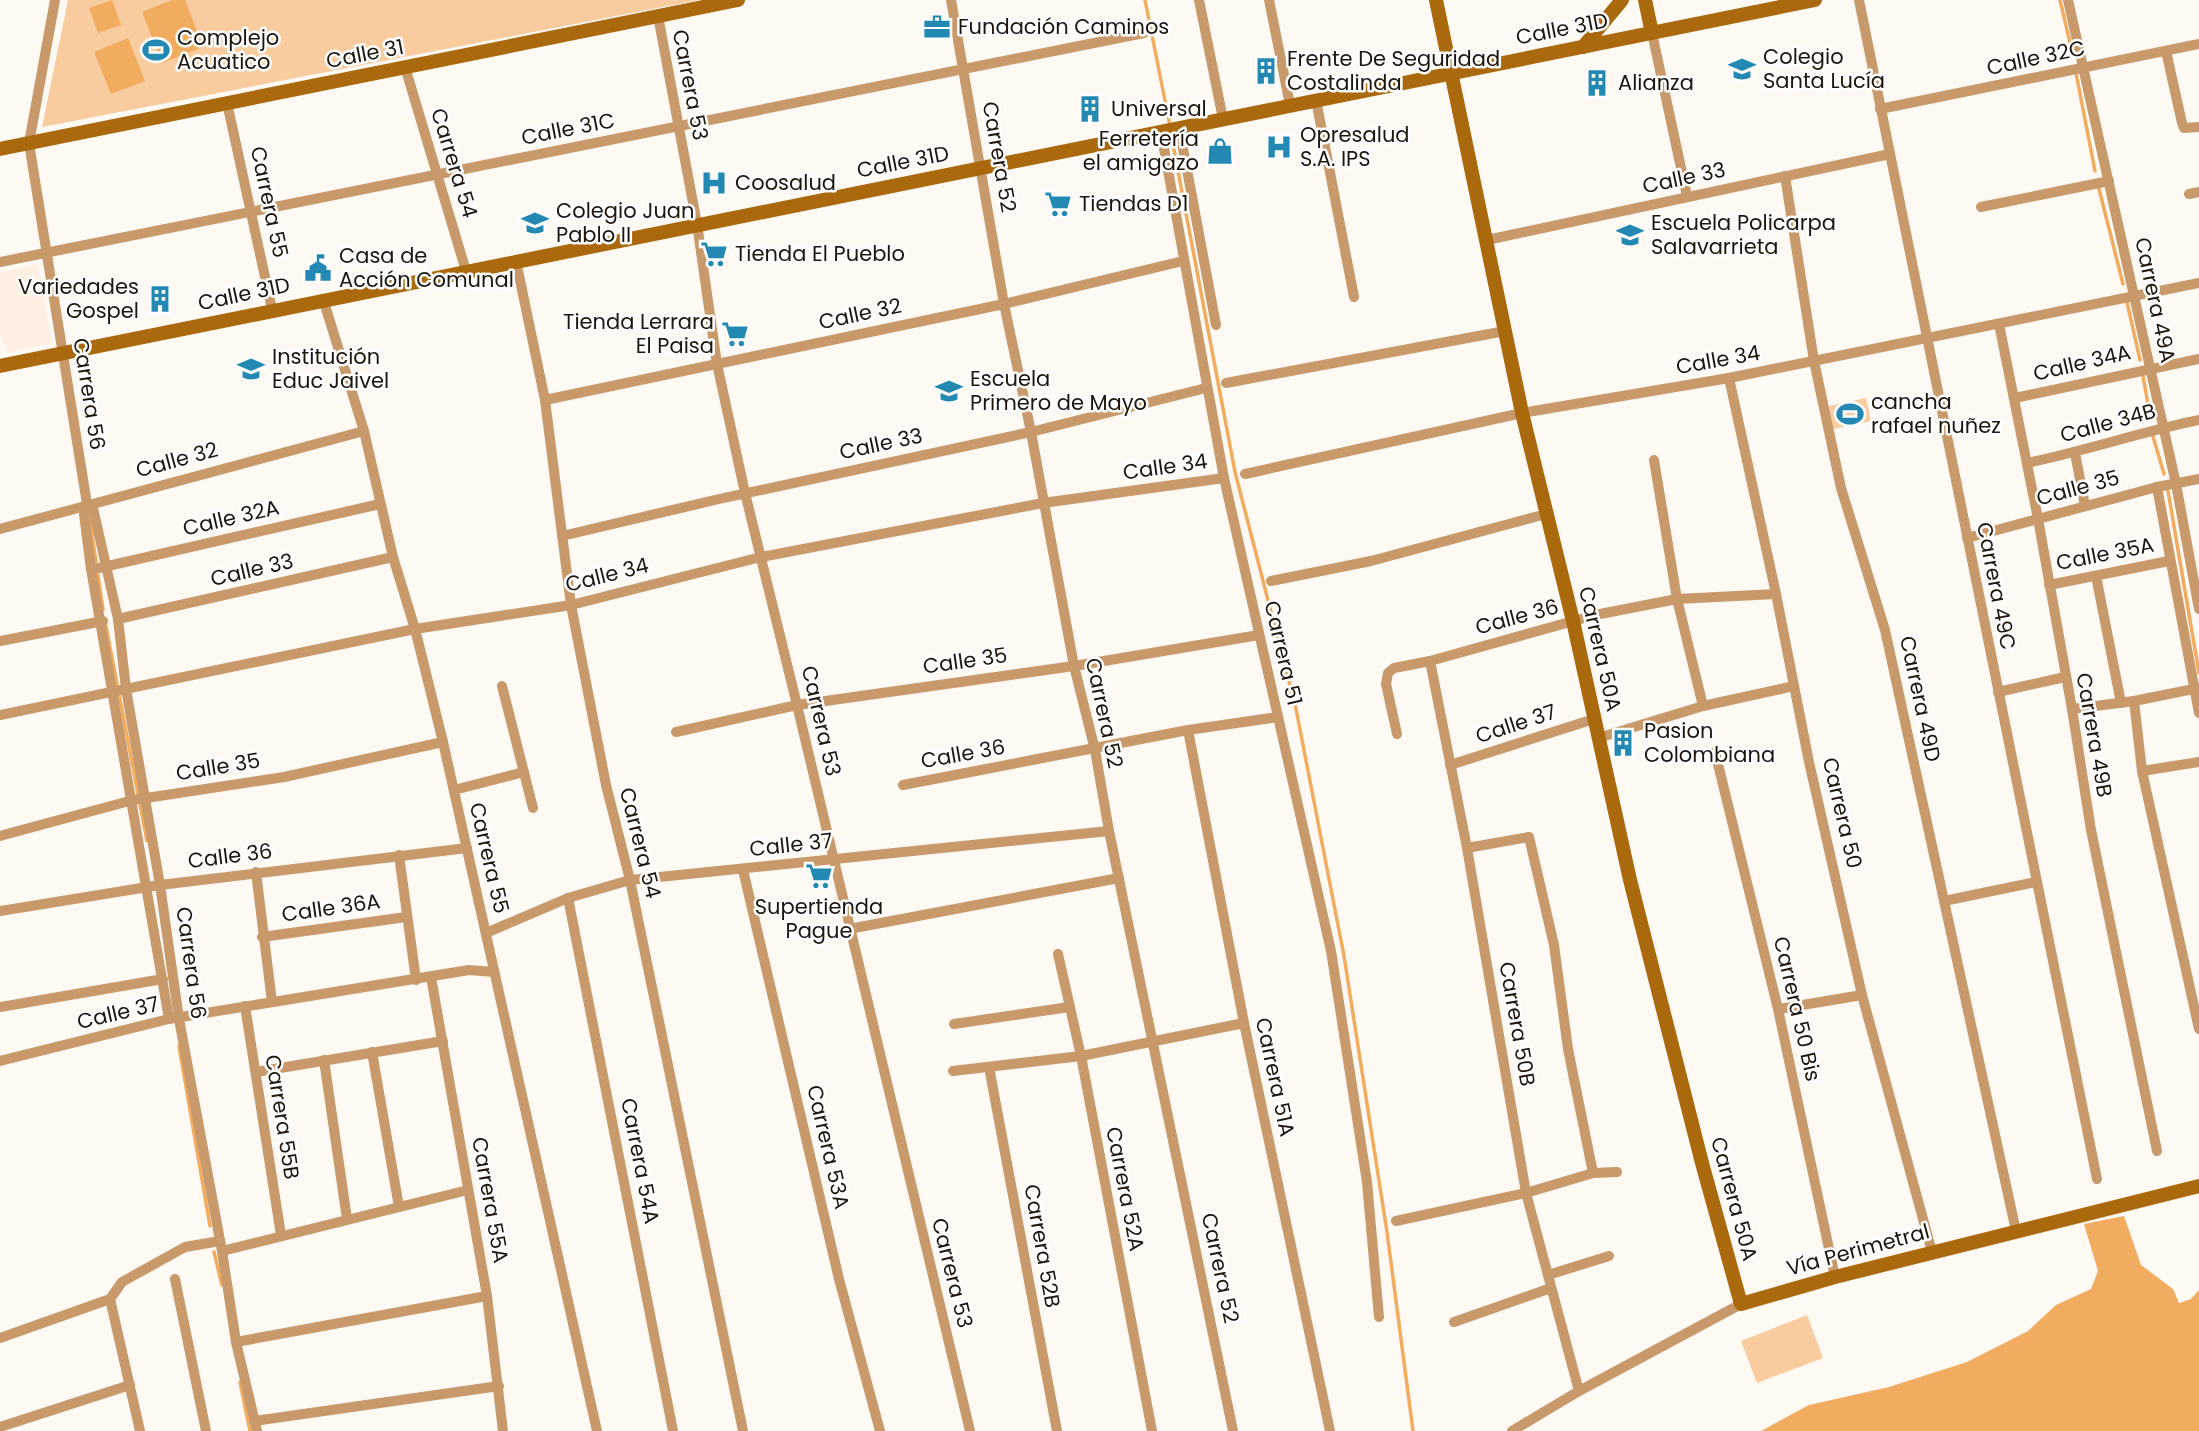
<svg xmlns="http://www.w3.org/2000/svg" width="2199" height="1431" font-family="Poppins,sans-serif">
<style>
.built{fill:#fdf0e3}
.green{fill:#f9cc9f}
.water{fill:#f1ac60}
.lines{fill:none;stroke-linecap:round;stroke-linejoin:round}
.stream{stroke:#f1ac60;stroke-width:3.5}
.street{stroke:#c7996b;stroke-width:10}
.secondary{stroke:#aa690d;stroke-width:14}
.labels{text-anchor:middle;stroke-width:5;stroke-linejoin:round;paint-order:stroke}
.poi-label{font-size:21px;fill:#1e150c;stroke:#fff;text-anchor:start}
.street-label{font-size:21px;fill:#1e150c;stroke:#fff}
</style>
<rect width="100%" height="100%" fill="#fff9f4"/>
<!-- built -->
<path class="built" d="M38,264l14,80 -44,8 -8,-20v-60z"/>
<!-- green -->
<g class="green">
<path d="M68,0h631l-657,127z"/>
<path d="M1866,398l5,23 -38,8 -4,-23z"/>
<path d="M1807,1315l16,43 -66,25 -16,-42z"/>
</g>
<!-- water -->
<g class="water">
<path d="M112,0l9,25 -23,8 -9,-25z"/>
<path d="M172,0h13l18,47 -41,16 -20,-51z"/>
<path d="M128,38l17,43 -34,13 -17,-42z"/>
<path d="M2124,1216l17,49 32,24 6,14 12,-4 8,-9v141h-438l48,-26 80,-18 78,-25 61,-31 28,-26 35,-16 7,-18 -14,-47z"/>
</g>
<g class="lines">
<!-- stream -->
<g class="stream">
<path d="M1145,0l25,126"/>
<path d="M2060,0l12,51"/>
<path d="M2076,73l19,98"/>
<path d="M1171,134l64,338 61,237 48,247 43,276 26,199"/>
<path d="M2098,185l25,99"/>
<path d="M2127,302l13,58"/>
<path d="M2143,376l7,40"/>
<path d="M2152,433l12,41"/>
<path d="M2168,491l31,182"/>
<path d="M89,514l14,96"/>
<path d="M105,621l42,220"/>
<path d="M179,1046l31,180"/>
<path d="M214,1252l8,33"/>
<path d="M240,1382l10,49"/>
</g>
<!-- street -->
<g class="street">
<path d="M55,0l-26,143 58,361 -3,10 7,55 78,450"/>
<path d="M951,0l53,304 27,128 43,234 21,84 14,81 124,600"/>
<path d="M1199,0l24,119"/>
<path d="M1269,0l21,105"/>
<path d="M1859,0l238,1179"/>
<path d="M2068,0l108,484 23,125"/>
<path d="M658,16l39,208 20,140 28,129 52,212 173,726"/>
<path d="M1652,33l35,163"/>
<path d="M2166,51l16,72 2,5 15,-1"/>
<path d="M405,67l61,204"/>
<path d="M1316,100l38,197"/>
<path d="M227,103l45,206"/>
<path d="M1880,109l319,-65"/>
<path d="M1179,127l37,198"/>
<path d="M1161,132l63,346 107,473 36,231 12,135"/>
<path d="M1785,176l29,185 27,127 44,142 131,601"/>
<path d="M2189,194l10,-2"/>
<path d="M1981,207l128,-26"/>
<path d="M1487,240l403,-86"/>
<path d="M516,261l29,139 26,205 35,180 24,95 113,551"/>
<path d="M0,262l1144,-229"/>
<path d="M323,299l41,132 29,126 22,72 28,113 154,689"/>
<path d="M1999,324l39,195 34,190 19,121 66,321"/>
<path d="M1729,378l47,216 33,168 53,233 70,257"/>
<path d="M1226,383l279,-52"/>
<path d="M2015,398l184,-39"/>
<path d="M545,400l459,-96 179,-43"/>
<path d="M2075,453l10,53"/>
<path d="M1654,460l23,139 26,107"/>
<path d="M2027,463c58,-12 114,-31 172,-43"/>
<path d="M1245,474l277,-61 207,-35 470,-95"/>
<path d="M2157,487l42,226"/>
<path d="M87,504l6,4 25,111 8,70 34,196 19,134 43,232 14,91 21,89"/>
<path d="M0,529l364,-98"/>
<path d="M562,536l157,-37 312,-67 175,-44"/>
<path d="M1967,538l190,-51 42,-8"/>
<path d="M99,568l281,-64"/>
<path d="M2096,576l25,127"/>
<path d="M1271,581l100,-20 175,-47"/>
<path d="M2049,585l120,-24"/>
<path d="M118,619l275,-62"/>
<path d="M0,641l103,-20"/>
<path d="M1430,661l37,187 59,345 53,198"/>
<path d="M502,686l31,122"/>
<path d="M1998,692l67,-15"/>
<path d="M2134,701l8,70 57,258"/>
<path d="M2072,709l62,-8 65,-13"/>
<path d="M0,715l415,-86 156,-24 190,-48 282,-54 181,-25"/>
<path d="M1188,730l56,293 86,408"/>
<path d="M676,732l121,-27 277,-39 185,-31"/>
<path d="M1397,734l-11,-50 2,-11 6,-5 36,-7 165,-46 82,-16 99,-5"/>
<path d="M1598,738l105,-32 91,-20"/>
<path d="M1715,752l63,257 57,268"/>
<path d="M1450,765l144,-46"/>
<path d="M2142,771l57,-9"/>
<path d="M903,785l285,-55 90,-13"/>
<path d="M454,790l70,-18"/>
<path d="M0,836l133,-36 151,-23 159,-35"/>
<path d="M1467,848l62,-11 25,108 14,104 25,124"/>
<path d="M399,855l17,125"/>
<path d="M743,870l96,409 41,152"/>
<path d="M256,872l16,130"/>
<path d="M568,898l105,533"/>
<path d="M1944,901l92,-19"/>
<path d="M0,911l160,-26 307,-37"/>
<path d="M849,929l270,-51"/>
<path d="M486,933l82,-35 62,-18 479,-49"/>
<path d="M262,937l144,-20"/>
<path d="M1058,954l23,102 71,375"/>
<path d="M431,977l56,319 16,135"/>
<path d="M245,1006l36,229"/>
<path d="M0,1007l163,-28"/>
<path d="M1778,1009l84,-14"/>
<path d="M954,1024l115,-17"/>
<path d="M372,1052l27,155"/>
<path d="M324,1060l23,159"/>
<path d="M0,1061l169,-42 300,-49 25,2"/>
<path d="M989,1067l68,364"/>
<path d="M953,1071l128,-15 163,-33"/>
<path d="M256,1072l187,-31"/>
<path d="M1396,1221l130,-28 67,-20 24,-1"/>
<path d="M222,1251l246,-61"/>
<path d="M1548,1275l61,-19"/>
<path d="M175,1279l31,152"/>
<path d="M110,1299l30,132"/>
<path d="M1454,1322l97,-34"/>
<path d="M0,1338l110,-39 12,-17 63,-35 35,-6"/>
<path d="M236,1342l251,-46"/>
<path d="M254,1421l245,-35"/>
<path d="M0,1427l130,-42"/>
<path d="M1512,1431l67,-40 162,-87"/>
</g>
<!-- secondary -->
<g class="secondary">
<path d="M1436,0l86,413 51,208 57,259 72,283 39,141 94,-27 364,-91"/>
<path d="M1645,0l7,33"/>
<path d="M1583,47l39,-47"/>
<path d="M0,149l738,-149"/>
<path d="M0,366l1815,-366"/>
</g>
</g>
<!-- icons -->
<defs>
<symbol id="office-bare" viewBox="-9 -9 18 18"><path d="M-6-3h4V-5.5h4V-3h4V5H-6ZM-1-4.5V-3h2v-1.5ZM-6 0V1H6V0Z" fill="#2389b2" stroke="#fff" stroke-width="2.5" paint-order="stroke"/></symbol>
<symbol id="stadium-bare" viewBox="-9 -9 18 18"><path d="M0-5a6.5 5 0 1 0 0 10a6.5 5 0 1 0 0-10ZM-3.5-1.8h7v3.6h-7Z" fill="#2389b2" stroke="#fff" stroke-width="2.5" paint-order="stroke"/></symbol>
<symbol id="school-bare" viewBox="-9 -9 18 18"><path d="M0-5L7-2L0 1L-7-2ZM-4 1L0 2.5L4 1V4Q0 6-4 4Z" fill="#2389b2" stroke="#fff" stroke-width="2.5" paint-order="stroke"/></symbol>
<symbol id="building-bare" viewBox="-9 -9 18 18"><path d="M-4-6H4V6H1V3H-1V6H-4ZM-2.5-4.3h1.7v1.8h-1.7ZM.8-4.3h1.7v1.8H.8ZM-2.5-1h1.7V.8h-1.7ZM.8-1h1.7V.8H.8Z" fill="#2389b2" stroke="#fff" stroke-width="2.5" paint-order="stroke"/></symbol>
<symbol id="hospital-bare" viewBox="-9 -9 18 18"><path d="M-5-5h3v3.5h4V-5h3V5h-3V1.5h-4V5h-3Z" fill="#2389b2" stroke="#fff" stroke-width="2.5" paint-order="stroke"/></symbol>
<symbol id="shop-bare" viewBox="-9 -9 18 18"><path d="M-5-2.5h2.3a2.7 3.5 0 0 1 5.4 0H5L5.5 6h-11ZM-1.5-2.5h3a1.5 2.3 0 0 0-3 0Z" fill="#2389b2" stroke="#fff" stroke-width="2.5" paint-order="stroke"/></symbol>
<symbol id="supermarket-bare" viewBox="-9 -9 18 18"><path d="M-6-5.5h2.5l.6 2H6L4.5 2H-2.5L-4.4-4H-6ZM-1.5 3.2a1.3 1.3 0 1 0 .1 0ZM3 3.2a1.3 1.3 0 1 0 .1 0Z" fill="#2389b2" stroke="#fff" stroke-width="2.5" paint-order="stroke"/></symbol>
<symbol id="civic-bare" viewBox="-9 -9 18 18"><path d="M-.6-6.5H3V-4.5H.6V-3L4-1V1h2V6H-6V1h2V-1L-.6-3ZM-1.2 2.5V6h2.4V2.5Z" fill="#2389b2" stroke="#fff" stroke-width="2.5" paint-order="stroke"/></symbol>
</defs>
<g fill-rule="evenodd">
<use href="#office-bare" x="918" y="8" width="38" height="38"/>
<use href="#stadium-bare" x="137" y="31" width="38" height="38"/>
<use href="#school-bare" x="1723" y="50" width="38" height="38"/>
<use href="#building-bare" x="1247" y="52" width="38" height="38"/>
<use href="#building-bare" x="1578" y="64" width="38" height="38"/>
<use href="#building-bare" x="1071" y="90" width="38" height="38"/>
<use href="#hospital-bare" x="1260" y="128" width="38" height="38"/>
<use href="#shop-bare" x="1201" y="132" width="38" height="38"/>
<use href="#hospital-bare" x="695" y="164" width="38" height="38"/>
<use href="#supermarket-bare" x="1039" y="185" width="38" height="38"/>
<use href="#school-bare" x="516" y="204" width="38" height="38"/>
<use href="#school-bare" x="1611" y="216" width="38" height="38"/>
<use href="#supermarket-bare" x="695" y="235" width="38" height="38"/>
<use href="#civic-bare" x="299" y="249" width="38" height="38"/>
<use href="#building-bare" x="141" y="280" width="38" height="38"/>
<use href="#supermarket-bare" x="716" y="315" width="38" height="38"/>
<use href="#school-bare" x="232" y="350" width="38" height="38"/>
<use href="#school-bare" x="930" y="372" width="38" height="38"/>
<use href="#stadium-bare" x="1831" y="395" width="38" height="38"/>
<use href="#building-bare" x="1604" y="724" width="38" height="38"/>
<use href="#supermarket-bare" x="800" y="857" width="38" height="38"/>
</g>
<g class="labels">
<!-- poi labels -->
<g class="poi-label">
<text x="958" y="34">Fundación Caminos</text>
<text x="177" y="45">Complejo<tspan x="177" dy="24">Acuatico</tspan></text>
<text x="1763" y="64">Colegio<tspan x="1763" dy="24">Santa Lucía</tspan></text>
<text x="1287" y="66">Frente De Seguridad<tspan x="1287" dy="24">Costalinda</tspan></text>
<text x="1618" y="90">Alianza</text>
<text x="1111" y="116">Universal</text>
<text x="1300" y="142">Opresalud<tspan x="1300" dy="24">S.A. IPS</tspan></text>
<text x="1199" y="146" text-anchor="end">Ferretería<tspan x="1199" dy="24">el amigazo</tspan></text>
<text x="735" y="190">Coosalud</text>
<text x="1079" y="211">Tiendas D1</text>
<text x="556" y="218">Colegio Juan<tspan x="556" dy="24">Pablo II</tspan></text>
<text x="1651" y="230">Escuela Policarpa<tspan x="1651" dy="24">Salavarrieta</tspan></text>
<text x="735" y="261">Tienda El Pueblo</text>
<text x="339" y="263">Casa de<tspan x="339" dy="24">Acción Comunal</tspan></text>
<text x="139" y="294" text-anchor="end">Variedades<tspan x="139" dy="24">Gospel</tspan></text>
<text x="714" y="329" text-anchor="end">Tienda Lerrara<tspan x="714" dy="24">El Paisa</tspan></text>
<text x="272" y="364">Institución<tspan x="272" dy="24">Educ Jaivel</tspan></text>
<text x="970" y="386">Escuela<tspan x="970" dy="24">Primero de Mayo</tspan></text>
<text x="1871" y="409">cancha<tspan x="1871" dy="24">rafael nuñez</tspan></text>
<text x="1644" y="738">Pasion<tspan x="1644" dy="24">Colombiana</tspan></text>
<text x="819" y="914" text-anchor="middle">Supertienda<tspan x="819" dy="24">Pague</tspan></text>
</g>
<!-- street labels -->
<g class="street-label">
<text transform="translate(1562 29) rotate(-11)" y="7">Calle 31D</text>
<text transform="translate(365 54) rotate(-11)" y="7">Calle 31</text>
<text transform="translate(2036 58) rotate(-12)" y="7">Calle 32C</text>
<text transform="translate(690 85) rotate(79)" y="7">Carrera 53</text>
<text transform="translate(568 129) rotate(-11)" y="7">Calle 31C</text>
<text transform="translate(999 157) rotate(80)" y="7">Carrera 52</text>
<text transform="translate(903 162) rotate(-11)" y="7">Calle 31D</text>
<text transform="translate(454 163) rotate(73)" y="7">Carrera 54</text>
<text transform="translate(1684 178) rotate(-12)" y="7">Calle 33</text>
<text transform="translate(269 202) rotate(78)" y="7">Carrera 55</text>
<text transform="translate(244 294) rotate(-12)" y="7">Calle 31D</text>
<text transform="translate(2155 300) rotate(78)" y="7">Carrera 49A</text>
<text transform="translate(860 314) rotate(-12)" y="7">Calle 32</text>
<text transform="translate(1718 360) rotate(-10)" y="7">Calle 34</text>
<text transform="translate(2082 363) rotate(-13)" y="7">Calle 34A</text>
<text transform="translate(89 394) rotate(81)" y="7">Carrera 56</text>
<text transform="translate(2108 423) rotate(-15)" y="7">Calle 34B</text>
<text transform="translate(881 444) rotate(-12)" y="7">Calle 33</text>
<text transform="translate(177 460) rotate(-15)" y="7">Calle 32</text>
<text transform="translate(1165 467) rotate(-8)" y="7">Calle 34</text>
<text transform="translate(2078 488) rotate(-15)" y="7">Calle 35</text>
<text transform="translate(231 518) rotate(-13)" y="7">Calle 32A</text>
<text transform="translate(2105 554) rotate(-11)" y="7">Calle 35A</text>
<text transform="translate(252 570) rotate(-13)" y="7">Calle 33</text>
<text transform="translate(607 575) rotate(-14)" y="7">Calle 34</text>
<text transform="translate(1996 586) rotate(79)" y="7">Carrera 49C</text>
<text transform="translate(1517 617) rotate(-15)" y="7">Calle 36</text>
<text transform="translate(1600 649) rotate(77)" y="7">Carrera 50A</text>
<text transform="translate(1283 653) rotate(77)" y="7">Carrera 51</text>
<text transform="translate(965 661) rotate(-8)" y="7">Calle 35</text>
<text transform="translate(1920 699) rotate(78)" y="7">Carrera 49D</text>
<text transform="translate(1104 713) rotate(78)" y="7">Carrera 52</text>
<text transform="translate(821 721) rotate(77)" y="7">Carrera 53</text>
<text transform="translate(1516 724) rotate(-18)" y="7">Calle 37</text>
<text transform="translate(2094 735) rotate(80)" y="7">Carrera 49B</text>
<text transform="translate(963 754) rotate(-10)" y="7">Calle 36</text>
<text transform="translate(218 767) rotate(-9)" y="7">Calle 35</text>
<text transform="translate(1842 813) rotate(77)" y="7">Carrera 50</text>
<text transform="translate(640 843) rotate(76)" y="7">Carrera 54</text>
<text transform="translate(791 845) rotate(-6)" y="7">Calle 37</text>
<text transform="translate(230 856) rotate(-7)" y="7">Calle 36</text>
<text transform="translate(489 858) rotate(77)" y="7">Carrera 55</text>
<text transform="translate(331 908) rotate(-8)" y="7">Calle 36A</text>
<text transform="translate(191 963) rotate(82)" y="7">Carrera 56</text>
<text transform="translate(1797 1009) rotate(77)" y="7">Carrera 50 Bis</text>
<text transform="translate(118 1013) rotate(-13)" y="7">Calle 37</text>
<text transform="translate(1517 1024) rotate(80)" y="7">Carrera 50B</text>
<text transform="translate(1275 1077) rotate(78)" y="7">Carrera 51A</text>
<text transform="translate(282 1117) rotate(81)" y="7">Carrera 55B</text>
<text transform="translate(828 1147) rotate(77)" y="7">Carrera 53A</text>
<text transform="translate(640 1161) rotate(79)" y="7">Carrera 54A</text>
<text transform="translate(1125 1189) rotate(79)" y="7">Carrera 52A</text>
<text transform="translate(1734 1199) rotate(75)" y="7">Carrera 50A</text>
<text transform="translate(490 1200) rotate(80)" y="7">Carrera 55A</text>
<text transform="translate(1042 1246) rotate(80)" y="7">Carrera 52B</text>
<text transform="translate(1858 1250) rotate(-15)" y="7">Vía Perimetral</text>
<text transform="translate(1220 1268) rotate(78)" y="7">Carrera 52</text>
<text transform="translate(952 1273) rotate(76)" y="7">Carrera 53</text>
</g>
</g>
</svg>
